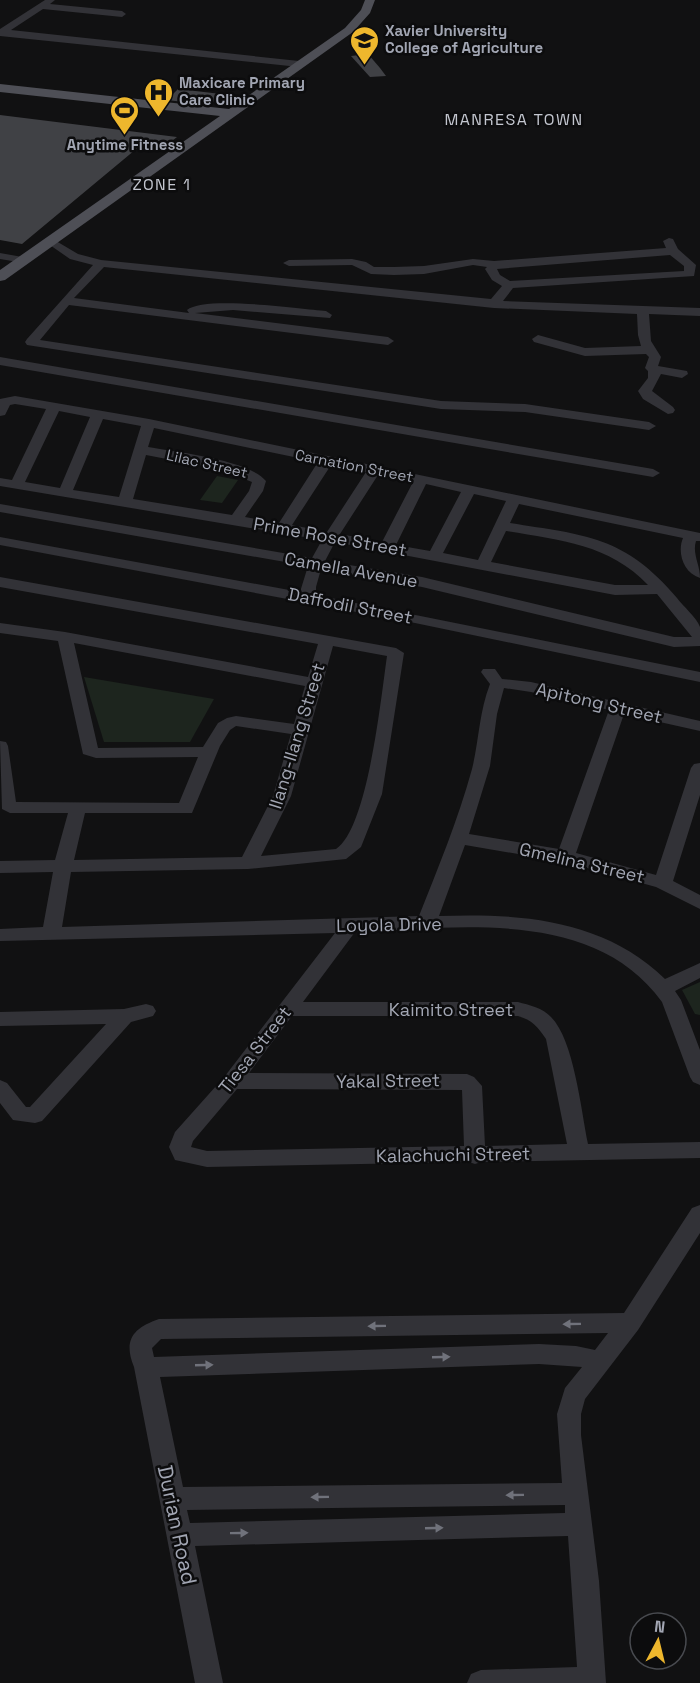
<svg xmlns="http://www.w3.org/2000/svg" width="700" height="1683" font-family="'Space Grotesk',sans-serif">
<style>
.green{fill:#1d251e}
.building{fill:#404145}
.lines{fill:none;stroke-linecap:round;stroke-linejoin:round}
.minor{fill:#323237;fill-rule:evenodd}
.major{fill:#4e4f56;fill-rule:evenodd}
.oneway{fill:#70727b}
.labels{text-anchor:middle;stroke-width:5;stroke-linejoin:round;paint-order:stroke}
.far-poi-label{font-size:15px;font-weight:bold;fill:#a2a6b3;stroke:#0c0c0d;text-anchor:start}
.far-street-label{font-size:15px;fill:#a2a6b3;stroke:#0c0c0d}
.far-neighbourhood-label{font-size:16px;letter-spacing:1.5px;fill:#c3c6cf;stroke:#0c0c0d}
.street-label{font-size:18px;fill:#a2a6b3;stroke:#0c0c0d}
.near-street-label{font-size:21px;fill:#a2a6b3;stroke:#0c0c0d}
</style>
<rect width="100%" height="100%" fill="#111112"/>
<!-- green -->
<g class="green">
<path d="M217,476l21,4 -16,23 -22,-3z"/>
<path d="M84,677l130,22 -24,43h-86z"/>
<path d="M700,982v33l-5,-1 -13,-24z"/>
</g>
<!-- building -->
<g class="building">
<path d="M368,54l12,14 6,8 -16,1 -19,-21z"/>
<path d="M178,89l43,5 -11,11 -52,-6 6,-5 8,1z"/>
<path d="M0,115l177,22 -14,11 -22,-3 -119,99 -22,-4z"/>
</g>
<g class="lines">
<!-- minor -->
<g class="minor">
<path d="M45,0h10l-5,4 72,7 4,3 -4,3 -79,-8 -32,21 288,31 5,3 -5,3 -299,-31v-7z"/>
<path d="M51,238l27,16 23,6 390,39 11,-13 -10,-6 -7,-11 2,-2 -14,-2 -49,9 -30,1 -23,-1 -19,-9 -63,1 -6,-3 6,-3 63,-1 14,3 8,5h20l30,-1 49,-7 21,2 172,-13 -3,-7 6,-3 4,1 5,10 18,16 -2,11 -181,12 -10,13 197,7v8l-51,-2 2,27 10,16 -3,9 29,5 1,3 -6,4 -21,-4 -9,17 21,16 2,3 -2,3 -5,1 -25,-15 -5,-8 10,-13v-7l-3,-3 4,-11 -3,-3 -61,2 -51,-14 -2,-3 6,-4 47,13 56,-2 -3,-11 -1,-21 -143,-6 -390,-41 -30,31 115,15 -2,-3c17,-15 113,-1 139,1l6,4 -2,3 -97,-8 -38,3 193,24 6,4 -6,4 -319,-40 -29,35 401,61 84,3 124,18 7,4 -7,4 -124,-18 -84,-3 -414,-64 -2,-3 2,-3 66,-74 -23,-6 -23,-16 -2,-2zM670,255l14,11v5l-174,10 -10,-6 -3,-6z"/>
<path d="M0,253l28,5 2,2 -6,3 -24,-4z"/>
<path d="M0,357l653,112 7,4 -7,4 -653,-112z"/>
<path d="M15,396l134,23 551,114v8h-4c-4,13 4,23 4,37 -17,-5 -23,-26 -17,-40l-164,-34 -9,19c75,12 115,13 167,75 6,8 20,20 23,29 0,5 0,13 0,19l-26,1 -252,-60 -101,-18 -5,18v8l384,77v10l-285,-59 -415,-78v-8l300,55 8,-26 -308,-54v-8l312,54 10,-18 -322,-54v-8l12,2 34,-71 -31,-5 -5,1 -5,10 -5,1v-17zM59,411l31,6 -30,71 -35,-6zM103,419l38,7 -22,71 -46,-7zM154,428l164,34 -39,61 -34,-6 18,-26 3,-10c-17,-21 -90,-29 -118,-34zM146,455l73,14 33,13 -3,9 -17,24 -99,-16zM331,465l35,7 -39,60 -35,-7zM378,475l35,7 -31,60 -42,-8zM426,484l35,8 -31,59 -34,-6zM474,494l32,7 -28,59 -35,-7zM506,531c53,9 103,13 142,54h-33l-124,-23zM335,542l280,53 42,-1 35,43h-18l-252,-60 -97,-16z"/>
<path d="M0,577l396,71 8,5 -22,141 -21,53 -15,12 -98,10 -177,3 -9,55 357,-11c19,-48 39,-96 53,-147 7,-28 7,-57 18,-85l-9,-12 2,-3h12l7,10 29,3 169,39v10l-76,-17 -48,139 80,22 35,-107 3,-4 6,-1v32l-27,86 27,14v14l-44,-22 -91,-25 -100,-17 -26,71c80,-3 165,3 226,63l35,-16v15l-25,13 6,9 19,50v35l-7,-3 -3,-5 -28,-75c-68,-95 -206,-74 -307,-70l-52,70h215c11,3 25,6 33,15 23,23 30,93 37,127l112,-2v16l-219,4 -6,2 -6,-2 -262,5 -32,-7 -6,-13 6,-15 50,-56 110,-143 -335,8v-12l43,-2 10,-55 -53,1v-12l55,-1 13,-47h-58l-8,-4 -2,-68 6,1 2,4 8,56 163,1 19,-46 -102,1 -13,-4 -25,-113 -58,-8v-10l65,9 243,45 10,-33 -318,-57zM74,643l231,43 -11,38 -58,-8 -9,2 -9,5 -15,24 -105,1zM333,646l54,10c-6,41 -19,172 -51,193l-75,7 30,-60zM504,688l27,4 78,18 -50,139 -90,-15 21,-68 7,-52zM236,726l55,8 -18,62 -31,61 -168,3 11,-47h107l28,-67 10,-16zM292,1016h226c14,4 20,11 28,23l21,105 -82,2 -3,-60 -8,-9 -7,-3 -218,-1zM237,1089l225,1 2,56 -257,5 -16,-4 2,-6z"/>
<path d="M146,1004l7,2 3,5 -3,5 -22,6 -89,99 -7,2 -22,-3 -13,-17v-23l7,3 19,24h4l76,-83 -106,2v-14l124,-3z"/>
<path d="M700,1205v28l-62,97 -53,69 -4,15v21l18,146 7,102h-139l4,-9 10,-4 96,-3 -9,-131 -373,10 28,137h-28l-61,-316c-11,-27 -1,-39 25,-48l465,-6 68,-105zM608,1333l-13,17 -19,-4 -37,-2 -385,13 -2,-9 9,-9zM539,1364l43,3 -17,21 -8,26 5,69 -379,4 -23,-110zM565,1505v8l-375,10 -3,-13z"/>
</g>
<!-- major -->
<path class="major" d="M365,0h10l-5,13 -17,19 -348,248 -5,1v-11l220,-154 -220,-24v-8l229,25 116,-81 16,-18z"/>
</g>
<!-- one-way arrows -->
<defs><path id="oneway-solid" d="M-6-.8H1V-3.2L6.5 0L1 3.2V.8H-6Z" transform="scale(1.5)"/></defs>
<g class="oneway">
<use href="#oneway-solid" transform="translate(572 1324) rotate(179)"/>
<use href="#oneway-solid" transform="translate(377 1326) rotate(179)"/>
<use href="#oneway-solid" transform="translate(441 1357) rotate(-2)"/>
<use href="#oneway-solid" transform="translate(204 1365) rotate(-2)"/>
<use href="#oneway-solid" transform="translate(515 1495) rotate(179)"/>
<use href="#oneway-solid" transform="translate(320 1497) rotate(179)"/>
<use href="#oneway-solid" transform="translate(434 1528) rotate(-2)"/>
<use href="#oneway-solid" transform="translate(239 1533) rotate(-1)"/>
</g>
<!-- icons -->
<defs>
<symbol id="university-pin" viewBox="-11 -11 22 30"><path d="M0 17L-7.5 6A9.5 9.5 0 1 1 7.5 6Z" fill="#eeb72d" stroke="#0c0c0d"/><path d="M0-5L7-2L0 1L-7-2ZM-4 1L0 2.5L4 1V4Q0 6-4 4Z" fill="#111"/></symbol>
<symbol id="hospital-pin" viewBox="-11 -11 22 30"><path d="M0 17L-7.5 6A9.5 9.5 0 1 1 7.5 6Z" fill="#eeb72d" stroke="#0c0c0d"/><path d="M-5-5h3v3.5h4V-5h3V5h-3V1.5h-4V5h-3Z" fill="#111"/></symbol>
<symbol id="stadium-pin" viewBox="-11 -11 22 30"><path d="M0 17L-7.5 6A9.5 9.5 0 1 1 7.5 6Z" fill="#eeb72d" stroke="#0c0c0d"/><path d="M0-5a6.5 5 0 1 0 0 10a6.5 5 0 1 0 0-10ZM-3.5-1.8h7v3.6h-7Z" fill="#111"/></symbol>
</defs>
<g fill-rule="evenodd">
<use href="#university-pin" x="348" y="24" width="33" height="45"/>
<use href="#hospital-pin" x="142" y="76" width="33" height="45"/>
<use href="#stadium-pin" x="108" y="94" width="33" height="45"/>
</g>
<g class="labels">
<!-- far-poi labels -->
<g class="far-poi-label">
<text x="385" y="36">Xavier University<tspan x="385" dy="17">College of Agriculture</tspan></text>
<text x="179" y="88">Maxicare Primary<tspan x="179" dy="17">Care Clinic</tspan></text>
<text x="125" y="150" text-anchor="middle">Anytime Fitness</text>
</g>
<!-- far-street labels -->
<g class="far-street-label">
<text transform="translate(207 464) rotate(13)" y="5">Lilac Street</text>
<text transform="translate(354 466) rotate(11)" y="5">Carnation Street</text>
</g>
<!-- far-neighbourhood labels -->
<g class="far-neighbourhood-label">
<text x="514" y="125">MANRESA TOWN</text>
<text x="162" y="190">ZONE 1</text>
</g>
<!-- street labels -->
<g class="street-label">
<text transform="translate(330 537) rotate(10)" y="6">Prime Rose Street</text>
<text transform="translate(351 570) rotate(10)" y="6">Camella Avenue</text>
<text transform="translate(350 606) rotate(11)" y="6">Daffodil Street</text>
<text transform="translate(599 703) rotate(13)" y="6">Apitong Street</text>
<text transform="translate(297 736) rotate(-73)" y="6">Ilang-Ilang Street</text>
<text transform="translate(582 863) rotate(13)" y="6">Gmelina Street</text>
<text transform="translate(389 925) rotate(-1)" y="6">Loyola Drive</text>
<text x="451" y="1016">Kaimito Street</text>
<text transform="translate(255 1050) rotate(-52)" y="6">Tiesa Street</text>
<text transform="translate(388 1081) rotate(-1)" y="6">Yakal Street</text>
<text transform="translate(453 1155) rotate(-1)" y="6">Kalachuchi Street</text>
</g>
<!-- near-street labels -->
<g class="near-street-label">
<text transform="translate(177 1525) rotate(78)" y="7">Durian Road</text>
</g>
</g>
<!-- north arrow -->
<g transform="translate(658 1641) rotate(7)"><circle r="28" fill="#0c0c0d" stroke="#484a4f" stroke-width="1.5"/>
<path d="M0-4.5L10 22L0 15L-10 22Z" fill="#eeb72d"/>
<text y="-9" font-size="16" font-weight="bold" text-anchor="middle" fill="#a2a6b3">N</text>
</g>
</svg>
